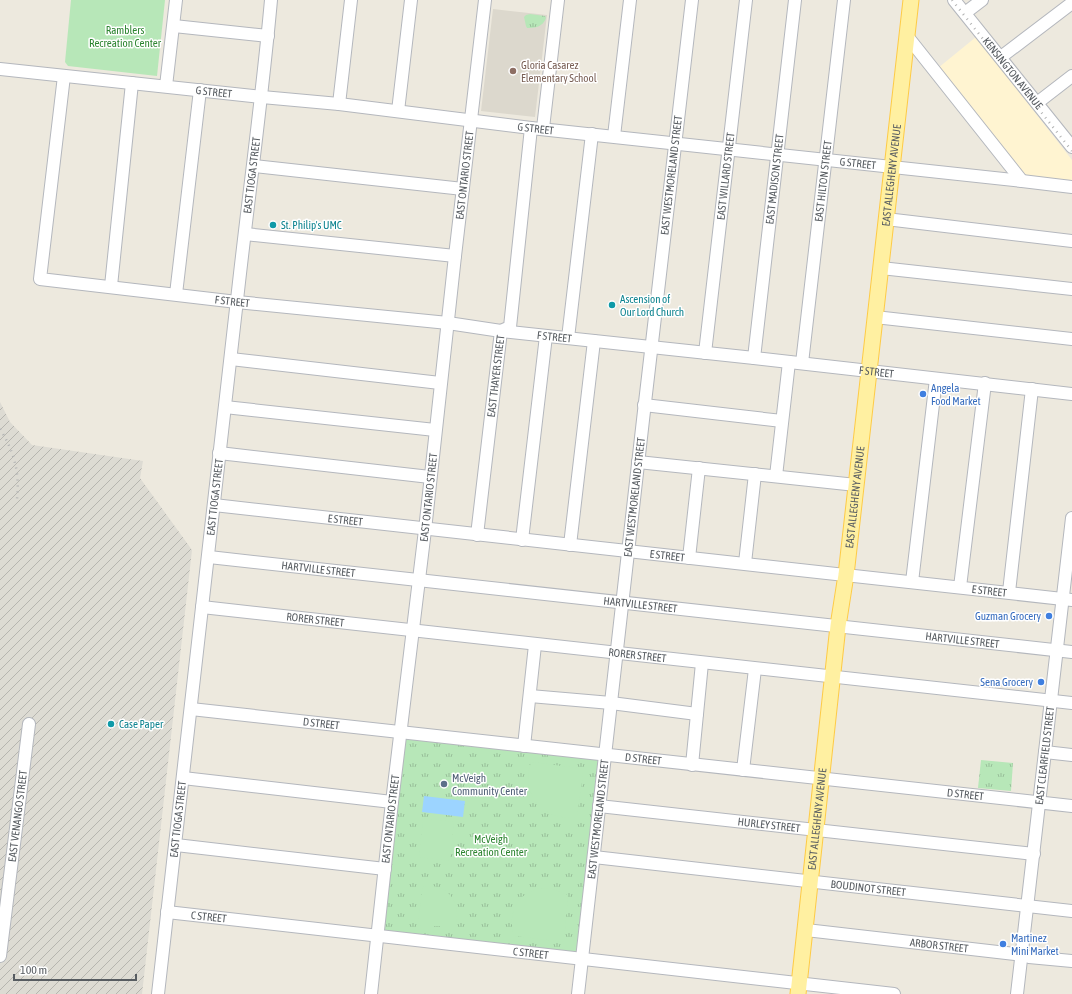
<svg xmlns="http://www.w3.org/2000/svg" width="1072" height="994" font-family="'Asap Condensed',sans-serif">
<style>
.commercial{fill:#fff4d1}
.industrial{fill:url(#industrial-furrows)}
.education{fill:#dcd8cd}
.grass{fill:url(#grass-tufts)}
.pitch{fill:#b7e7b8}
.water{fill:#9cd4ff}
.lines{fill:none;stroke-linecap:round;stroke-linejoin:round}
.minor-casing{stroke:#b4b7bd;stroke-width:14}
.major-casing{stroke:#fecb46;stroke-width:17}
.minor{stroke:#fff;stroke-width:12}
.major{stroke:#fff0a1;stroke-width:15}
.rail{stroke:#b3b4b4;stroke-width:2.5;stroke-dasharray:1 5;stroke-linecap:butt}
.education-dot{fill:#8d6e63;stroke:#fff;stroke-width:1.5}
.culture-dot{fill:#0f9aa8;stroke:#fff;stroke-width:1.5}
.shop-dot{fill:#3f7fe0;stroke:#fff;stroke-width:1.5}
.service-dot{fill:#5c6f8a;stroke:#fff;stroke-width:1.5}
.labels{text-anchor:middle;stroke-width:3;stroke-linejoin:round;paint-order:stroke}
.park-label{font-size:11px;fill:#2c8430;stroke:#fff}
.education-label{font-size:11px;fill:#785e54;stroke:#fff;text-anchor:start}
.street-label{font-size:11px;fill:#575c61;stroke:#fff}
.culture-label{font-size:11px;fill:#0d838f;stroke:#fff;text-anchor:start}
.shop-label{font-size:11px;fill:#366cbe;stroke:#fff;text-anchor:start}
.service-label{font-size:11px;fill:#4e5e75;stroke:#fff;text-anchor:start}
</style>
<defs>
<pattern id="industrial-furrows" width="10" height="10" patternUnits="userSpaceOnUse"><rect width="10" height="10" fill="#dddbd3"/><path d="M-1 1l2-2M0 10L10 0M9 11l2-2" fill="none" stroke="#b6b5af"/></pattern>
<pattern id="grass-tufts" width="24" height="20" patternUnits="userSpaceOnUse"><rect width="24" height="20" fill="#b7e7b8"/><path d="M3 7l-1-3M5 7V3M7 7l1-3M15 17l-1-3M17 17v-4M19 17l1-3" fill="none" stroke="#98be99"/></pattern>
</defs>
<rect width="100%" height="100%" fill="#ede9de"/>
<!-- commercial -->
<path class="commercial" d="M976,37l96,123v20l-48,-3 -86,-109z"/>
<!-- industrial -->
<path class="industrial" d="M0,402l10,20 22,23 111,16 -3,17 52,72 -50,444h-142z"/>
<!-- education -->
<path class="education" d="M493,9l54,6 -12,102 -54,-6z"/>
<!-- grass -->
<g class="grass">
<path d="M530,14l15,2 1,2c-3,9 -11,10 -19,10l-1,-2 -2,-9 2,-2z"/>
<path d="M400,732l205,23 -23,204 -205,-23z"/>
<path d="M981,760l32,3 -2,28 -33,-3z"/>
</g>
<!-- pitch -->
<g class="pitch">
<path d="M71,0h94l-8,76 -89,-10 -3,-4z"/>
<path d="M531,762l47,6 5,6 -6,43c-34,5 -57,-23 -46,-55z"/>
<path d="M423,818l31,4 -4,39 -31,-4z"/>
<path d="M428,886c22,0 34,19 27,40h-34l-3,-5 5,-34z"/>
<path d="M541,888l12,1 15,6 -4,47 -50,-6c-7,-23 3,-43 27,-48z"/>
</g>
<!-- water -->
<path class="water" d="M424,796l41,5 -2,16 -41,-5z"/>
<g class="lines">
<defs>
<g id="minor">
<path id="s1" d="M954,0l118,147"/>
<path d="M965,13l17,-13"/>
<path d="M174,26l94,10"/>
<path d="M907,36l115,145"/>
<path d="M1001,57l71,-54"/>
<path id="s2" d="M0,69l262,28 77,7 192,24 491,53 50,6"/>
<path id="s3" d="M64,76l-24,203 197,23 211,21 53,8 253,27 318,36"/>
<path d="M166,86l10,-86"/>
<path d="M1037,103l35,-27"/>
<path d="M339,104l12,-104"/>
<path d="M398,111l13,-111"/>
<path d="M543,128l15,-128"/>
<path d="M614,136l16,-136"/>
<path d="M254,166l209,23"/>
<path d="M886,219l186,22"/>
<path d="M245,234l210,22"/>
<path d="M881,268l191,21"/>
<path d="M111,286l21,-203"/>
<path d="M176,294l24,-204"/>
<path d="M875,317l197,22"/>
<path d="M568,338l24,-204"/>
<path id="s4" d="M705,353l41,-353"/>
<path id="s5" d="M754,358l41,-358"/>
<path d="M231,359l209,24"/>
<path id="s6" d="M802,363l42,-363"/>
<path d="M644,405l138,16"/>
<path d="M225,407l210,23"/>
<path d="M219,453l211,24"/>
<path d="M638,462l218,23"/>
<path d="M776,476l13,-114"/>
<path id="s7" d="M214,505c286,33 572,63 858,95"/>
<path id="s8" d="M477,535l24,-204 9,-4 21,-199"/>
<path d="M522,540l24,-204"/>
<path d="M570,545l24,-204"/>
<path id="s9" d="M209,557l863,95"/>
<path d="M689,558l10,-90"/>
<path d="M745,563l10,-89"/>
<path d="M912,582l24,-203"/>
<path d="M960,587l25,-204"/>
<path d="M1009,592l23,-203"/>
<path id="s10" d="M202,607l870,96"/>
<path d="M530,696l81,7 86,11"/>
<path id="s11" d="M191,709l881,97"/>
<path d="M524,746l11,-101"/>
<path d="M1045,752l27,3"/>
<path d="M692,765l10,-102"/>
<path d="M743,770l12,-101"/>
<path d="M183,778l209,24"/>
<path id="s12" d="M599,806l435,48"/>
<path d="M176,845l209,24"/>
<path id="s13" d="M594,857l478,54"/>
<path id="s14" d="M167,912l727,82"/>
<path id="s15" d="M806,930l209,24 14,3 43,4"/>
<path id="s16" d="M0,956l29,-232"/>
<path id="s17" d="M158,994c26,-231 53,-463 79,-694 11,-100 25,-200 34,-300"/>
<path id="s18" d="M371,994l21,-192 33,-272 30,-274 30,-256"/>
<path id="s19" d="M578,994c38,-331 74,-663 114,-994"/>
<path id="s20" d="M1017,994l55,-476"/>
</g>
<g id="major">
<path id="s21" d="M798,994l40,-368 8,-51 65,-575"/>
</g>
</defs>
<!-- minor casing -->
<use href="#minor" class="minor-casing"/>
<!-- major casing -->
<use href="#major" class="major-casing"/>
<!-- minor -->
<use href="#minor" class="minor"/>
<!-- major -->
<use href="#major" class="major"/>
<!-- rail -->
<g class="rail">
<path d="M952,0l120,151"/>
<path d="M0,429c14,22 20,44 17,70"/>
</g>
</g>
<!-- markers -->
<circle class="education-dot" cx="513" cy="71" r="4"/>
<g class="culture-dot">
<circle cx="273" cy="225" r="4"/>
<circle cx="612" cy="305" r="4"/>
<circle cx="111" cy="724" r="4"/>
</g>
<g class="shop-dot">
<circle cx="923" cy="394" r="4"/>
<circle cx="1049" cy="616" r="4"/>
<circle cx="1041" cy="682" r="4"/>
<circle cx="1003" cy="944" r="4"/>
</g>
<circle class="service-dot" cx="444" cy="784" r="4"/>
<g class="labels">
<!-- park labels -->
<g class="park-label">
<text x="125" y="34">Ramblers<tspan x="125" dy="13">Recreation Center</tspan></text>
<text x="491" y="843">McVeigh<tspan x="491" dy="13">Recreation Center</tspan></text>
</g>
<!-- education labels -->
<g class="education-label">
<text x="521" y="69">Gloria Casarez<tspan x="521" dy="13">Elementary School</tspan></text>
</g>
<!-- street labels -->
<g class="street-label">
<text dy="4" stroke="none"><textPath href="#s1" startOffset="94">KENSINGTON AVENUE</textPath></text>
<text dy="4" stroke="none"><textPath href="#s2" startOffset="215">G STREET</textPath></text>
<text dy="4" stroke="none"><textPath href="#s2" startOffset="539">G STREET</textPath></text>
<text dy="4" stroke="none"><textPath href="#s2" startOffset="863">G STREET</textPath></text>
<text dy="4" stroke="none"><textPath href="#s17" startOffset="824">EAST TIOGA STREET</textPath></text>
<text dy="4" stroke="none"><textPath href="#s18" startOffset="824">EAST ONTARIO STREET</textPath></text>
<text dy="4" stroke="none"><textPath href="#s19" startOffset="824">EAST WESTMORELAND STREET</textPath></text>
<text dy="4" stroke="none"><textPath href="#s21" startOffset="824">EAST ALLEGHENY AVENUE</textPath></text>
<text dy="4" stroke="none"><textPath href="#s4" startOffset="178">EAST WILLARD STREET</textPath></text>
<text dy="4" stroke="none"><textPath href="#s5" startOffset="180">EAST MADISON STREET</textPath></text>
<text dy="4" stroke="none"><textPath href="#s6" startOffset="183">EAST HILTON STREET</textPath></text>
<text dy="4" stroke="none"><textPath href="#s3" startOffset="398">F STREET</textPath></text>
<text dy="4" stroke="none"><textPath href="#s3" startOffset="722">F STREET</textPath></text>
<text dy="4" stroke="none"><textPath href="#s3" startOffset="1046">F STREET</textPath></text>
<text dy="4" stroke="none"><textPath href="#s8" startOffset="160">EAST THAYER STREET</textPath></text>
<text dy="4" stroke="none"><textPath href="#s17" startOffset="500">EAST TIOGA STREET</textPath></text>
<text dy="4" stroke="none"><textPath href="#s18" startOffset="500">EAST ONTARIO STREET</textPath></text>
<text dy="4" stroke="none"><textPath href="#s19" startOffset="500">EAST WESTMORELAND STREET</textPath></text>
<text dy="4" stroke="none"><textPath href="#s21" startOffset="500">EAST ALLEGHENY AVENUE</textPath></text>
<text dy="4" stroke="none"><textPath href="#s7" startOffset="132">E STREET</textPath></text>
<text dy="4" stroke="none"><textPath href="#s7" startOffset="456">E STREET</textPath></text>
<text dy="4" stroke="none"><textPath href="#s9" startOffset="110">HARTVILLE STREET</textPath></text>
<text dy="4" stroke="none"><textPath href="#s7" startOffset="780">E STREET</textPath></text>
<text dy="4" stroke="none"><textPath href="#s9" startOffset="434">HARTVILLE STREET</textPath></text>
<text dy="4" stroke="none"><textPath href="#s10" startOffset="114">RORER STREET</textPath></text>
<text dy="4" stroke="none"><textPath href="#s9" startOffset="758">HARTVILLE STREET</textPath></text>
<text dy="4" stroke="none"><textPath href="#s10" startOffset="438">RORER STREET</textPath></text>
<text dy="4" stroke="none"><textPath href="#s11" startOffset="131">D STREET</textPath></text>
<text dy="4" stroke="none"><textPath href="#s20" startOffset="240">EAST CLEARFIELD STREET</textPath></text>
<text dy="4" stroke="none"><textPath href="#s11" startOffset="455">D STREET</textPath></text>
<text dy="4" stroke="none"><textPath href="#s11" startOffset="779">D STREET</textPath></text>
<text dy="4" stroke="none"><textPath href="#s16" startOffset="141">EAST VENANGO STREET</textPath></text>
<text dy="4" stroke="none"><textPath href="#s17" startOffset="176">EAST TIOGA STREET</textPath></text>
<text dy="4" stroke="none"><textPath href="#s18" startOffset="176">EAST ONTARIO STREET</textPath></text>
<text dy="4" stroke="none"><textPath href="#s19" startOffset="176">EAST WESTMORELAND STREET</textPath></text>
<text dy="4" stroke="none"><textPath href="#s21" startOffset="176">EAST ALLEGHENY AVENUE</textPath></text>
<text dy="4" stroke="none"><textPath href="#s12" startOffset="171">HURLEY STREET</textPath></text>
<text dy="4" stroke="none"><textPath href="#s13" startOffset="276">BOUDINOT STREET</textPath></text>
<text dy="4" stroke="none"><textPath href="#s14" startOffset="42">C STREET</textPath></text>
<text dy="4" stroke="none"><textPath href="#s15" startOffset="134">ARBOR STREET</textPath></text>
<text dy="4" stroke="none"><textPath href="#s14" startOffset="366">C STREET</textPath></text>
</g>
<!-- culture labels -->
<g class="culture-label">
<text x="281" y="229">St. Philip's UMC</text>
<text x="620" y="303">Ascension of<tspan x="620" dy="13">Our Lord Church</tspan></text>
<text x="119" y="728">Case Paper</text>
</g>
<!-- shop labels -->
<g class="shop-label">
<text x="931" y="392">Angela<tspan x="931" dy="13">Food Market</tspan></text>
<text x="1041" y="620" text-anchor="end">Guzman Grocery</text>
<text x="1033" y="686" text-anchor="end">Sena Grocery</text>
<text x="1011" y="942">Martinez<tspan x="1011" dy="13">Mini Market</tspan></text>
</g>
<!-- service labels -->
<g class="service-label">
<text x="452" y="782">McVeigh<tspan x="452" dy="13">Community Center</tspan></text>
</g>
</g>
<!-- scale -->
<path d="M14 974v6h122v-6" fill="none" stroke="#575c61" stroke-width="2"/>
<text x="20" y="974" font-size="12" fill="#575c61" stroke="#ffffff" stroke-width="3" paint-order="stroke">100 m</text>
</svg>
